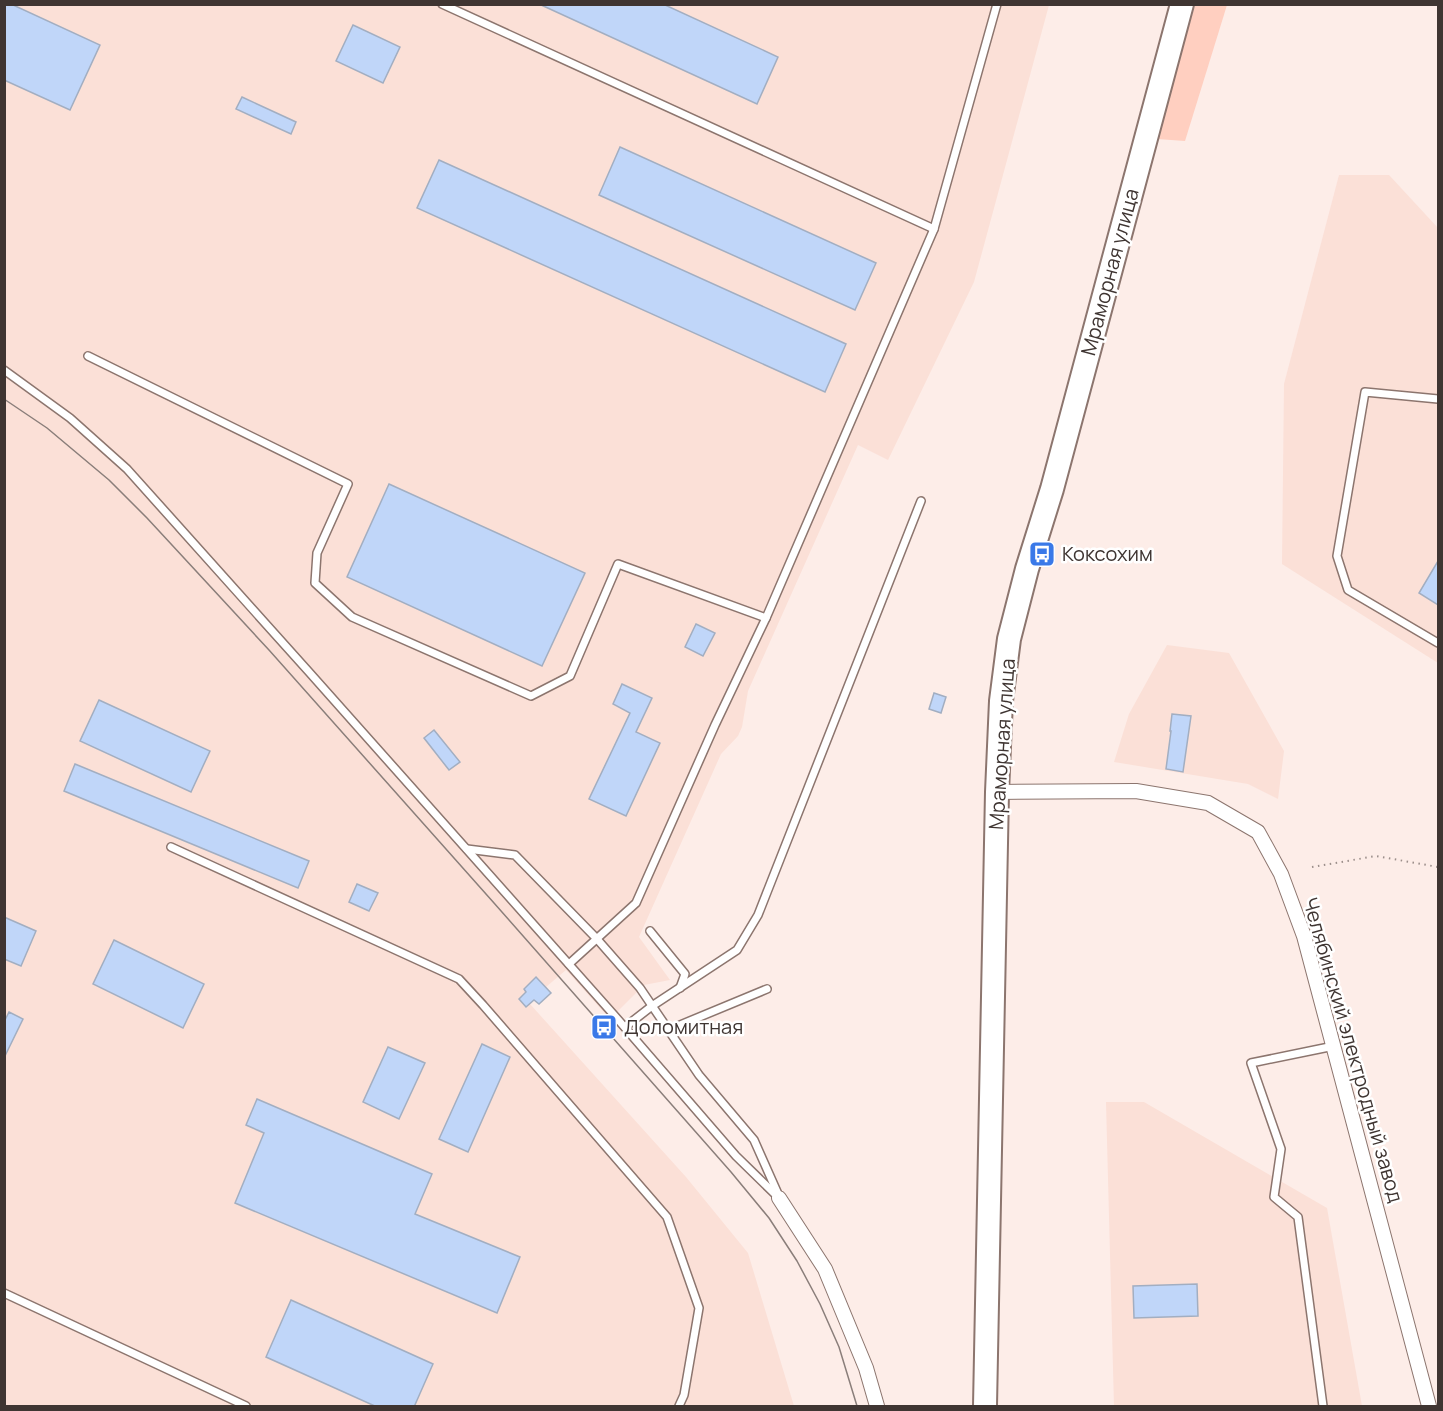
<svg xmlns="http://www.w3.org/2000/svg" width="1443" height="1411" font-family="Manrope,sans-serif">
<style>
.built{fill:#fbe0d7}
.green{fill:#ffcfc0}
.building{fill:#c0d6f9;stroke:#a2aec1;stroke-width:1.5}
.lines{fill:none;stroke-linecap:round;stroke-linejoin:round}
.service-casing{stroke:#8c756e;stroke-width:10}
.minor-casing{stroke:#8c756e;stroke-width:16}
.primary-casing{stroke:#8c756e;stroke-width:26}
.path{stroke:#9c8f8b;stroke-width:2;stroke-dasharray:1.5 4.5;stroke-linecap:butt}
.service{stroke:#fff;stroke-width:7}
.minor{stroke:#fff;stroke-width:14}
.primary{stroke:#fff;stroke-width:22}
.tram{stroke:#8a7e7a;stroke-width:1.5}
.labels{text-anchor:middle;stroke-width:5;stroke-linejoin:round;paint-order:stroke}
.street-label{font-size:20px;fill:#3f3532;stroke:#fff}
.poi-label{font-size:20px;fill:#3f3532;stroke:#fff;text-anchor:start}
</style>
<rect width="100%" height="100%" fill="#fdede8"/>
<!-- built -->
<g class="built">
<path d="M5,5h1044l-75,277 -86,178 -30,-15 -110,246 -6,36 -4,9 -17,18 -82,183 31,43 -26,5 -34,34 -44,-49 -20,17 5,6 -12,11 -5,-4 -4,4 156,173 62,76 46,153h-789z"/>
<path d="M1339,175h50l49,53v435l-156,-99 2,-180z"/>
<path d="M1167,645l62,8 55,98 -6,48 -30,-15 -134,-22 15,-48z"/>
<path d="M1106,1102h38l183,106 35,198h-248z"/>
</g>
<!-- green -->
<path class="green" d="M1195,5h32l-42,136 -28,-2z"/>
<!-- building -->
<g class="building">
<path d="M4,4h7l89,41 -30,65 -66,-30z"/>
<path d="M539,4h124l115,53 -21,47z"/>
<path d="M353,25l47,22 -17,36 -47,-22z"/>
<path d="M242,97l54,25 -5,12 -55,-25z"/>
<path d="M620,147l256,116 -21,47 -256,-115z"/>
<path d="M439,160l407,184 -21,48 -408,-184z"/>
<path d="M389,484l196,89 -43,93 -195,-89z"/>
<path d="M1438,561v44l-19,-12z"/>
<path d="M696,624l19,9 -12,23 -18,-9z"/>
<path d="M622,684l30,14 -16,34 24,11 -34,73 -37,-17 41,-86 -17,-9z"/>
<path d="M934,693l12,4 -5,16 -12,-4z"/>
<path d="M99,700l111,51 -19,41 -111,-51z"/>
<path d="M1172,714l19,2 -8,56 -17,-3 5,-38h-1z"/>
<path d="M434,730l26,32 -11,8 -25,-32z"/>
<path d="M75,764l234,97 -11,27 -234,-97z"/>
<path d="M357,884l21,9 -9,18 -20,-9z"/>
<path d="M4,917l32,14 -15,35 -17,-7z"/>
<path d="M114,940l90,44 -21,44 -90,-44z"/>
<path d="M536,977l15,16 -12,11 -5,-4 -8,7 -7,-8 7,-7 -2,-3z"/>
<path d="M9,1012l14,7 -19,39v-36z"/>
<path d="M482,1044l28,13 -42,95 -29,-13z"/>
<path d="M388,1047l37,16 -26,56 -36,-17z"/>
<path d="M257,1099l175,75 -17,40 105,43 -23,56 -262,-110 29,-70 -18,-8z"/>
<path d="M1197,1284l1,32 -64,2 -1,-32z"/>
<path d="M291,1300l142,64 -19,43h-37l-111,-50z"/>
</g>
<g class="lines">
<defs>
<g id="service">
<path d="M442,4l492,225"/>
<path d="M88,356l260,128 -31,69 -2,30 37,34 179,79 39,-20 48,-112 148,54"/>
<path d="M4,370l66,48 57,51 182,203 305,343 122,141 43,42"/>
<path d="M1438,399l-73,-7 -28,164 11,34 90,53"/>
<path d="M171,847l288,132 24,26 184,212 32,91 -15,87 -5,11"/>
<path d="M467,849l48,6 82,84 43,49 59,87 55,65 24,54"/>
<path d="M650,931l35,43 -5,14"/>
<path d="M569,964l67,-61 79,-178 51,-107 168,-389 63,-225"/>
<path d="M625,1027l27,-21 85,-56 21,-35 163,-414"/>
<path d="M668,1030l99,-41"/>
<path d="M4,1293l242,113"/>
<path d="M1323,1406l-25,-189 -24,-20 7,-48 -30,-86 83,-17"/>
</g>
<g id="minor">
<path d="M997,792l139,-1 72,12 50,29 23,42 23,62 125,470"/>
<path d="M779,1198l46,71 41,99 11,38"/>
</g>
<path id="primary" d="M985,1406l12,-614 4,-91 8,-62 18,-70 25,-80 130,-485"/>
</defs>
<!-- service casing -->
<use href="#service" class="service-casing"/>
<!-- minor casing -->
<use href="#minor" class="minor-casing"/>
<!-- primary casing -->
<use href="#primary" class="primary-casing"/>
<!-- path -->
<path class="path" d="M1312,867l64,-11 62,11"/>
<!-- service -->
<use href="#service" class="service"/>
<!-- minor -->
<use href="#minor" class="minor"/>
<!-- primary -->
<use href="#primary" class="primary"/>
<!-- tram -->
<path class="tram" d="M4,399l43,29 62,52 38,38 122,132 225,253 237,269 38,46 28,43 23,43 19,43 18,59"/>
</g>
<!-- icons -->
<defs>
<symbol id="bus-square" viewBox="-11 -11 22 22"><rect x="-9" y="-9" width="18" height="18" rx="4" fill="#3a79e8" stroke="#fff"/><path d="M-5-6H5V4H4V6H2V4H-2V6H-4V4H-5ZM-3.5-4V0h7V-4ZM-3.5 1.2v1.5H-2V1.2ZM2 1.2v1.5H3.5V1.2Z" fill="#fff"/></symbol>
</defs>
<g fill-rule="evenodd">
<use href="#bus-square" x="1027" y="539" width="30" height="30"/>
<use href="#bus-square" x="589" y="1012" width="30" height="30"/>
</g>
<g class="labels">
<!-- street labels -->
<g class="street-label">
<text transform="translate(1110 272) rotate(-75)" y="7">Мраморная улица</text>
<text transform="translate(1002 744) rotate(-86)" y="7">Мраморная улица</text>
<text transform="translate(1353 1050) rotate(74)" y="7">Челябинский электродный завод</text>
</g>
<!-- poi labels -->
<g class="poi-label">
<text x="1062" y="561">Коксохим</text>
<text x="624" y="1034">Доломитная</text>
</g>
</g>
<!-- border -->
<rect width="1443" height="1411" fill="none" stroke="#3f3532" stroke-width="12"/>
</svg>
